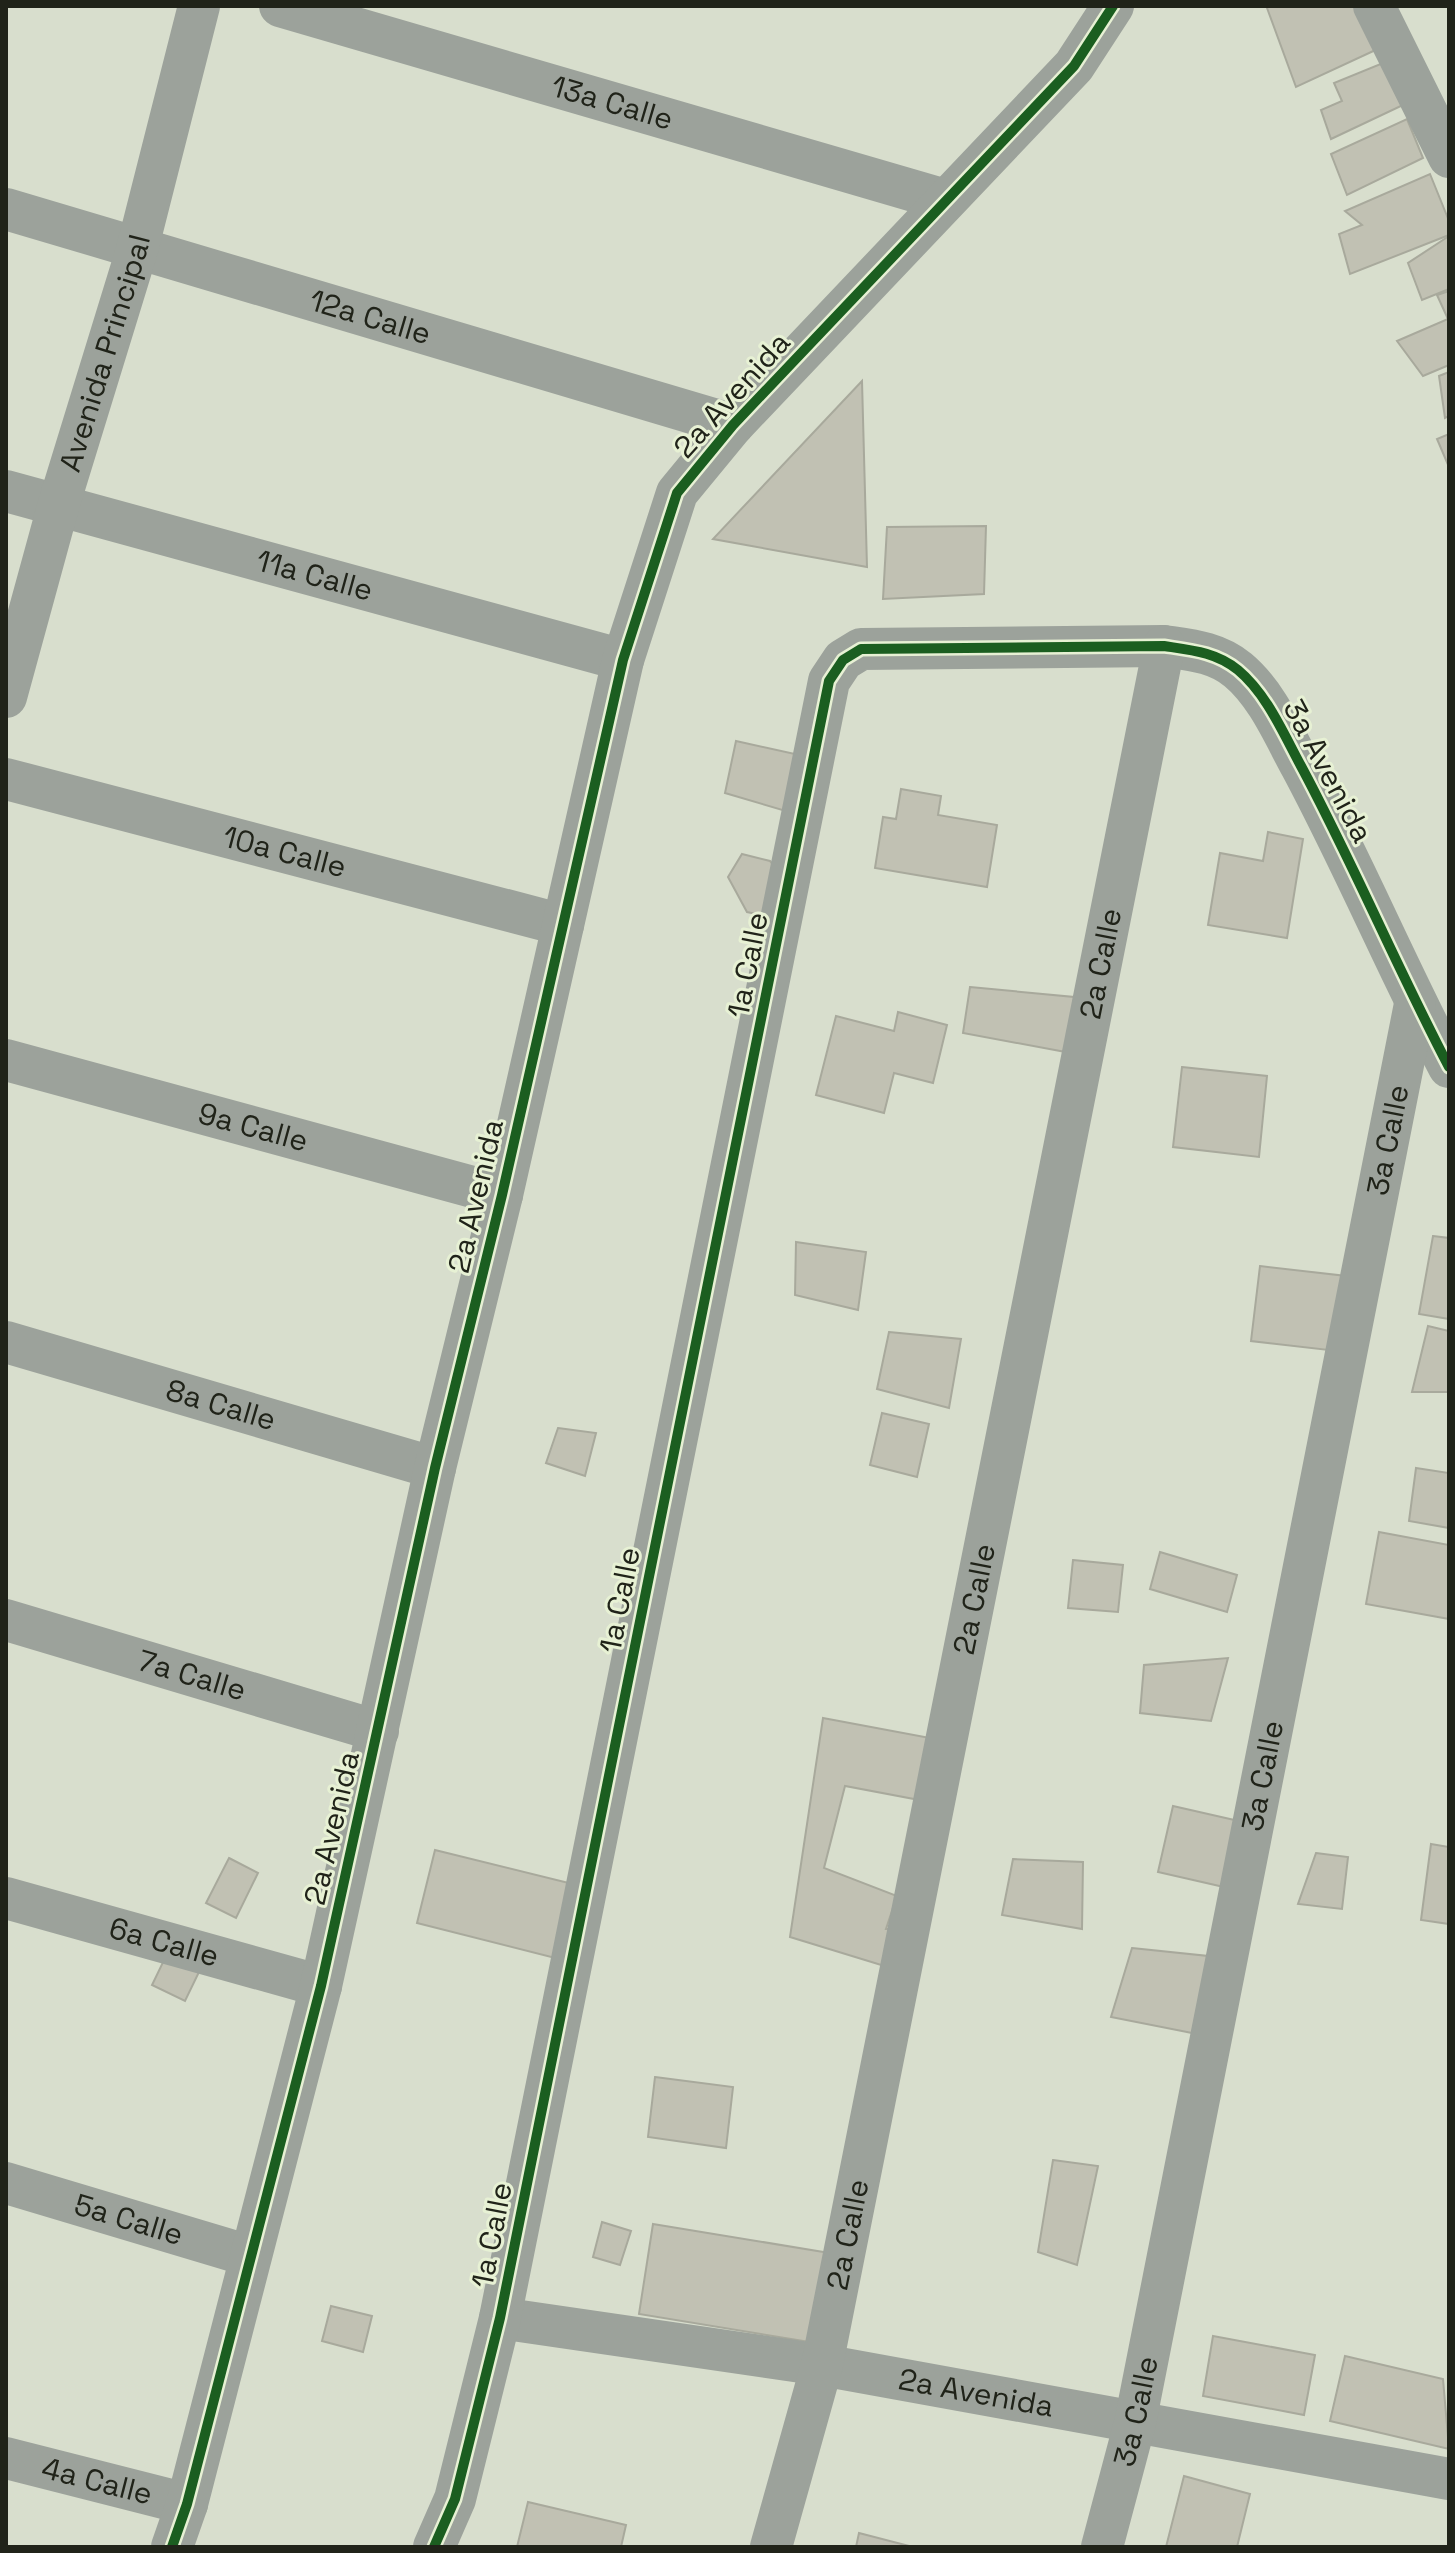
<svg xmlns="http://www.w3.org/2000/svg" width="1455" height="2553" font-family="'Space Grotesk',sans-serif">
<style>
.building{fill:#c1c1b3;stroke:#a8a99c;stroke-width:2}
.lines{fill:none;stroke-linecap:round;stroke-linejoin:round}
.street{stroke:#9ca29b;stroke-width:42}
.cycleway-casing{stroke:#e7f1d4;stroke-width:15}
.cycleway{stroke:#1b5e20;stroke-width:10}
.labels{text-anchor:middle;stroke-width:6;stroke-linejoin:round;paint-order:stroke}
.street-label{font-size:30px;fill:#202319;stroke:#e7f1d4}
</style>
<rect width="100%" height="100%" fill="#d8decd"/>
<!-- building -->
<g class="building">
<path d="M1270,6h86l26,41 -86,40 -29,-79z"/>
<path d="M1383,63l20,42 -72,34 -10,-29 21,-9 -8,-18z"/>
<path d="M1407,119l16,39 -76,37 -16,-41z"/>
<path d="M1430,174l19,47v14l-99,39 -11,-40 23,-9 -17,-14z"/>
<path d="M1449,236v53l-27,11 -14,-37z"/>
<path d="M1449,291v74l-26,11 -26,-35 51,-22 -11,-24z"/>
<path d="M1449,372v44l-4,2 -6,-42z"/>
<path d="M862,381l5,186 -154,-28z"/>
<path d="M1449,434v33l-12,-28z"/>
<path d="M986,526l-2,68 -101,5 4,-72z"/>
<path d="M736,741l68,15 -8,58 -71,-21z"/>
<path d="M901,789l40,7 -3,19 59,10 -10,62 -112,-19 8,-51 13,2z"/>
<path d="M1268,832l35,7 -16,99 -79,-13 12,-72 43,8z"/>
<path d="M742,854l28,7 21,25 -10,33 -34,-7 -19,-35z"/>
<path d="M970,987l104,10 -3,56 -108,-20z"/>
<path d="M898,1012l49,13 -14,58 -39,-10 -10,40 -68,-18 20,-79 58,15z"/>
<path d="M1182,1067l85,9 -8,81 -86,-10z"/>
<path d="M1433,1236l16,2v81l-30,-5z"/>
<path d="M796,1242l70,10 -8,58 -63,-15z"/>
<path d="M1260,1266l86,10 -9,75 -86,-10z"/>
<path d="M1428,1326l21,5v61h-37z"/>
<path d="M889,1332l72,7 -12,69 -72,-19z"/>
<path d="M882,1413l47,11 -12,53 -47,-12z"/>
<path d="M558,1428l38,5 -11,43 -39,-13z"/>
<path d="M1416,1468l33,5v55l-40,-7z"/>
<path d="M1379,1532l70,13v74l-83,-15z"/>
<path d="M1160,1552l77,23 -10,37 -77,-23z"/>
<path d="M1073,1560l50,5 -5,47 -50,-4z"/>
<path d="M1228,1658l-17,63 -71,-8 4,-48z"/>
<path d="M823,1718l123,23 -16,61 -85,-16 -21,82 73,28 -11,33 30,-1 -12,44 -114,-35z"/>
<path d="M1173,1806l79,18 -15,66 -79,-18z"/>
<path d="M1431,1844l18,3v77l-28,-4z"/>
<path d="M435,1850l162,40 -18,74 -162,-41z"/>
<path d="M1316,1853l32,4 -6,52 -44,-5z"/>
<path d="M229,1858l29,15 -22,45 -30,-15z"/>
<path d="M1013,1859l70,3 -1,67 -80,-14z"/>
<path d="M1132,1948l76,8 -16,77 -81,-16z"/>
<path d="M166,1956l33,16 -14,29 -33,-16z"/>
<path d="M655,2077l78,10 -7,61 -78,-11z"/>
<path d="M1053,2160l45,6 -21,99 -39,-13z"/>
<path d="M602,2222l29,9 -11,34 -27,-8z"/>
<path d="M653,2224l195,32 -14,90 -195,-32z"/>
<path d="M331,2306l41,10 -9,36 -41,-11z"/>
<path d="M1213,2336l102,19 -11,60 -101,-19z"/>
<path d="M1345,2356l98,23 6,70 -119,-28z"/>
<path d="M1184,2476l66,18 -13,53h-71z"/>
<path d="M528,2502l98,23 -5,22h-104z"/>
<path d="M859,2533l54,14h-57z"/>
</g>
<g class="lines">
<!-- street -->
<g class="street">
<path id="s1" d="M280,6l665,194"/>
<path d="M1374,6l75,151"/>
<path id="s2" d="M6,209l727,216"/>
<path id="s3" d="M6,491l617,169"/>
<path id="s4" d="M6,697l52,-190 79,-257 62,-244"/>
<path id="s5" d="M6,779l557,146"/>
<path id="s6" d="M6,1060l496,135"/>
<path id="s7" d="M6,1342l429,126"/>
<path id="s8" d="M6,1620l372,111"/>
<path id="s9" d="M6,1898l315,88"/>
<path id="s10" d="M6,2183l244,73"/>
<path id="s11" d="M500,2318l322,47 627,114"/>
<path id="s12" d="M6,2458l181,46"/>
<path d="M172,2547l15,-43 134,-518 114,-518 67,-273 121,-535 54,-167 56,-68 341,-359 39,-60"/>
<path d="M434,2547l21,-48 45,-181 329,-1637 14,-21 18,-11 303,-3c27,4 52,6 74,24 29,24 46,65 63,96 53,99 96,202 148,301"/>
<path id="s13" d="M771,2547l51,-182 342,-1719"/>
<path id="s14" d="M1102,2547l33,-124 280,-1419"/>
</g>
<defs>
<g id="cycleway">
<path d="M172,2547l15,-43 134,-518 114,-518 67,-273 121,-535 54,-167 56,-68 341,-359 39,-60"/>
<path d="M434,2547l21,-48 45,-181 329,-1637 14,-21 18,-11 303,-3c27,4 52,6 74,24 29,24 46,65 63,96 53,99 96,202 148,301"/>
</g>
</defs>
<!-- cycleway casing -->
<use href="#cycleway" class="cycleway-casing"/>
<!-- cycleway -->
<use href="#cycleway" class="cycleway"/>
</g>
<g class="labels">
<!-- street labels -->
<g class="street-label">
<text dy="10" stroke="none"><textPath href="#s1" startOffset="346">13a Calle</textPath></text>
<text dy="10" stroke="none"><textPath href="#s2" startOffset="380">12a Calle</textPath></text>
<text dy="10" stroke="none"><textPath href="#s4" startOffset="358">Avenida Principal</textPath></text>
<text transform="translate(732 395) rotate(-48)" y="10">2a Avenida</text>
<text dy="10" stroke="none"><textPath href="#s3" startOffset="320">11a Calle</textPath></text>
<text transform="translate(1328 771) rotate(62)" y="10">3a Avenida</text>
<text dy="10" stroke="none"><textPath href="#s5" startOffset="288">10a Calle</textPath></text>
<text dy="10" stroke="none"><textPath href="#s13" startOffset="1618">2a Calle</textPath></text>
<text transform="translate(748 965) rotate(-79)" y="10">1a Calle</text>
<text dy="10" stroke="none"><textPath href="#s6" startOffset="256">9a Calle</textPath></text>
<text dy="10" stroke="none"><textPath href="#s14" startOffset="1436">3a Calle</textPath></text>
<text transform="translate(476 1196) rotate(-77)" y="10">2a Avenida</text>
<text dy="10" stroke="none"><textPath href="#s7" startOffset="224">8a Calle</textPath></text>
<text dy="10" stroke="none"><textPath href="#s13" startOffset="970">2a Calle</textPath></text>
<text transform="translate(620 1600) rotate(-79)" y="10">1a Calle</text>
<text dy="10" stroke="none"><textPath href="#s8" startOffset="194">7a Calle</textPath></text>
<text dy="10" stroke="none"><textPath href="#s14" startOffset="788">3a Calle</textPath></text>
<text transform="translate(332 1828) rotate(-77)" y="10">2a Avenida</text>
<text dy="10" stroke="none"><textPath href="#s9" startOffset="164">6a Calle</textPath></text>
<text dy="10" stroke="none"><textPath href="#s10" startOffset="128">5a Calle</textPath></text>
<text dy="10" stroke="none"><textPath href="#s13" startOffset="322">2a Calle</textPath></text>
<text transform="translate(492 2235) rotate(-79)" y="10">1a Calle</text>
<text dy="10" stroke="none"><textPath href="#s11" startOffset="482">2a Avenida</textPath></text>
<text dy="10" stroke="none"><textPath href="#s14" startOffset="140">3a Calle</textPath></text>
<text dy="10" stroke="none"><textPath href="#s12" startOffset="94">4a Calle</textPath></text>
</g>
</g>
<!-- border -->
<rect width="1455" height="2553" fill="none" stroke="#202319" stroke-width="16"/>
</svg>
